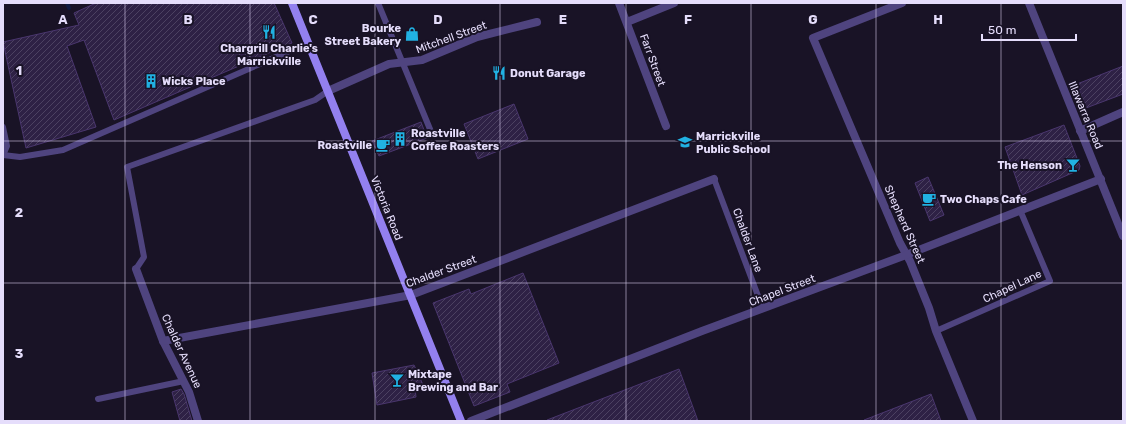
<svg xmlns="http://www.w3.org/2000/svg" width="1126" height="424" font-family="Rubik,sans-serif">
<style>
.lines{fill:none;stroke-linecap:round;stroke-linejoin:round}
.stream{stroke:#111b41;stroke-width:4}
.building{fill:url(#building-hatch);stroke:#4a366e}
.service{stroke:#4f447f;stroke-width:6}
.minor{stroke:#4f447f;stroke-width:8}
.secondary{stroke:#9380ef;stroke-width:8}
.grid{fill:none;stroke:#e5ddfb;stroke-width:1;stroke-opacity:0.55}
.labels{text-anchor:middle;stroke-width:4;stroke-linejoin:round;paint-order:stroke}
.poi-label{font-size:11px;font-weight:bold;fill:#e5ddfb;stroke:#191326;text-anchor:start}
.street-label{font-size:11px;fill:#e5ddfb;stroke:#191326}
.grid-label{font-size:13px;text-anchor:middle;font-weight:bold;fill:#e5ddfb;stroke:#191326;stroke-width:4;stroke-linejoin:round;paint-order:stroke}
</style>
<defs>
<pattern id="building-hatch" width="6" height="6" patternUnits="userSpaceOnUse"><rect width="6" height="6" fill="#2e2145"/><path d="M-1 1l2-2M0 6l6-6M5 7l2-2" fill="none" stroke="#4c4161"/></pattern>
</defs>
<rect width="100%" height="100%" fill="#191326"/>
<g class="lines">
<!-- stream -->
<path class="stream" d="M67,3l2,5"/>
</g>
<!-- building -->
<g class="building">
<path d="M96,3h178l18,40 -178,77 -30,-80 -17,6 29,81 -70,21 -23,-106 76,-17 -5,-12z"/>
<path d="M1123,66v28l-37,14 -9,-24z"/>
<path d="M514,104l14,35 -50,20 -14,-35z"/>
<path d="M421,122l6,16 -48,18 -7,-15z"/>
<path d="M1064,125l16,41 -1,4 -57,25 -17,-48z"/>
<path d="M928,177l16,38 -14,6 -15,-38z"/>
<path d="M523,273l36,90 -52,21 3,8 -36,14 -41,-103 36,-14 2,5z"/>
<path d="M414,365l10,22 -9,1 1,9 -39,8 -5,-32z"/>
<path d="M679,369l19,52h-151v-1z"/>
<path d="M181,389l3,5 8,27h-12l-8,-29z"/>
<path d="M931,394l10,27h-77v-1z"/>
</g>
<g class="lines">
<!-- service -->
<g class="service">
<path d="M378,3l54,131"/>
<path d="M3,127l4,19 -4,9"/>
<path d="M3,155l17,2 43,-7 245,-107"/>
<path d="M714,179l49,130"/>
<path d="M136,269l8,-12 -17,-90 188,-67 13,-9"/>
<path d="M936,331l114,-50 -30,-71"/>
<path d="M98,399l86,-18"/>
</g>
<!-- minor -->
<g class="minor">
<path d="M619,3l47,123"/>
<path d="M902,3l-89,35 87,205 10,18 19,47 7,23 37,90"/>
<path d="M1029,3l94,233"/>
<path d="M627,22l47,-19"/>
<path d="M328,91l61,-27 33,-4 55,-23 60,-15"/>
<path d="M1080,131l43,-19"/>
<path d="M136,269l27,72 26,51 9,29"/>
<path d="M163,341l248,-46 303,-116"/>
<path d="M471,421l231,-90 204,-76 195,-76"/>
</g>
<!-- secondary -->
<path class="secondary" d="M292,3l169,418"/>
</g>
<!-- grid -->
<path class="grid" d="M125,3v418M250,3v418M375,3v418M500,3v418M626,3v418M751,3v418M876,3v418M1001,3v418M3,141h1120M3,283h1120"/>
<!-- icons -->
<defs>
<symbol id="restaurant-bare" viewBox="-9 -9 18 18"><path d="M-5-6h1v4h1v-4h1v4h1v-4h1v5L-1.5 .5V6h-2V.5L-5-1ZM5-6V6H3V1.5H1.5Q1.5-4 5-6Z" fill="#21b1e2" stroke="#191326" stroke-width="2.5" paint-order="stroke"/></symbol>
<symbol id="shop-bare" viewBox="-9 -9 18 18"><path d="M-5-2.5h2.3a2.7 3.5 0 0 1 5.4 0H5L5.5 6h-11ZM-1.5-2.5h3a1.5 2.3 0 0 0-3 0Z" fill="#21b1e2" stroke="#191326" stroke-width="2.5" paint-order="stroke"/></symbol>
<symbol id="building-bare" viewBox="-9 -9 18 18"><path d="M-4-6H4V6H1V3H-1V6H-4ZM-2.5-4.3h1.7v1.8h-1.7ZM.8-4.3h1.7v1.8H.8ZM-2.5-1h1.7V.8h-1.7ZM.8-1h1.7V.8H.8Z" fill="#21b1e2" stroke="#191326" stroke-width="2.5" paint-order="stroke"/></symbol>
<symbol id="school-bare" viewBox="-9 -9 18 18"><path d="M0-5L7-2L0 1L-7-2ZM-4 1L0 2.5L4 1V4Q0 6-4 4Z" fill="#21b1e2" stroke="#191326" stroke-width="2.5" paint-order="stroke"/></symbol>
<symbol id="cafe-bare" viewBox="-9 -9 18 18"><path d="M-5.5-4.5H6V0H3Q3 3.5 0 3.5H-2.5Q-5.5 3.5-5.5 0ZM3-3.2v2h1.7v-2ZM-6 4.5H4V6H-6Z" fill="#21b1e2" stroke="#191326" stroke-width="2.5" paint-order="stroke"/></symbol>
<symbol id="bar-bare" viewBox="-9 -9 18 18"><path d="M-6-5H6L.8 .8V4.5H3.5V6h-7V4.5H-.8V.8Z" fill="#21b1e2" stroke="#191326" stroke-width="2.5" paint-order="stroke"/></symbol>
</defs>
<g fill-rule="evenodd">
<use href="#restaurant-bare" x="259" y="22" width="20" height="20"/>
<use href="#shop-bare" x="402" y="24" width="20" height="20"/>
<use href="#restaurant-bare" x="489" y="63" width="20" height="20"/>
<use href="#building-bare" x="141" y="71" width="20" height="20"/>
<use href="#building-bare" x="390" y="129" width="20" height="20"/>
<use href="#school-bare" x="675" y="132" width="20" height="20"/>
<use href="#cafe-bare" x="373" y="135" width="20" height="20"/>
<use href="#bar-bare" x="1063" y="155" width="20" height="20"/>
<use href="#cafe-bare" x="919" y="189" width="20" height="20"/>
<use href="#bar-bare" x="387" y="370" width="20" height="20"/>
</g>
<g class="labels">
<!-- poi labels -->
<g class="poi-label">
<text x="401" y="32" text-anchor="end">Bourke<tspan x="401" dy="13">Street Bakery</tspan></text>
<text x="269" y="52" text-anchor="middle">Chargrill Charlie's<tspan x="269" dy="13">Marrickville</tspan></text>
<text x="510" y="77">Donut Garage</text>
<text x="162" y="85">Wicks Place</text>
<text x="411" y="137">Roastville<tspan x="411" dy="13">Coffee Roasters</tspan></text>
<text x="696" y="140">Marrickville<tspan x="696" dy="13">Public School</tspan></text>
<text x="372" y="149" text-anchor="end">Roastville</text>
<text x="1062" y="169" text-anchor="end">The Henson</text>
<text x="940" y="203">Two Chaps Cafe</text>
<text x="408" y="378">Mixtape<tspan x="408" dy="13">Brewing and Bar</tspan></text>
</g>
<!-- street labels -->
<g class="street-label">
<text transform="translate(451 37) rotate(-20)" y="4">Mitchell Street</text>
<text transform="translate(653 60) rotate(70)" y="4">Farr Street</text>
<text transform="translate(1086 115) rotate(67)" y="4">Illawarra Road</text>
<text transform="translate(387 208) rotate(68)" y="4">Victoria Road</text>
<text transform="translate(905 224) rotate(66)" y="4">Shepherd Street</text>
<text transform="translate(748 240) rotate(70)" y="4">Chalder Lane</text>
<text transform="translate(441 271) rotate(-20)" y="4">Chalder Street</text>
<text transform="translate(1012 286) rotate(-25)" y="4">Chapel Lane</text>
<text transform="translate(782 290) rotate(-21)" y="4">Chapel Street</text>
<text transform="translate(182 351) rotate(65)" y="4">Chalder Avenue</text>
</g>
</g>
<g class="grid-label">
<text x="63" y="24">A</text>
<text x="188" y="24">B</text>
<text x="313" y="24">C</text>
<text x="438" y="24">D</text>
<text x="563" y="24">E</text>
<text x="688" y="24">F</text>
<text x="813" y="24">G</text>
<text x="938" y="24">H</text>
<text x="19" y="75">1</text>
<text x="19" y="217">2</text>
<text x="19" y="358">3</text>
</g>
<!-- border -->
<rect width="1126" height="424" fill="none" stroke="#e5ddfb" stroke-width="8"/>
<!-- scale -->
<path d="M982 34v6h94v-6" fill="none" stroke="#e5ddfb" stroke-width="2"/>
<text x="988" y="34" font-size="12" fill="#e5ddfb" stroke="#191326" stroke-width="3" paint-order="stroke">50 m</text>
</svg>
